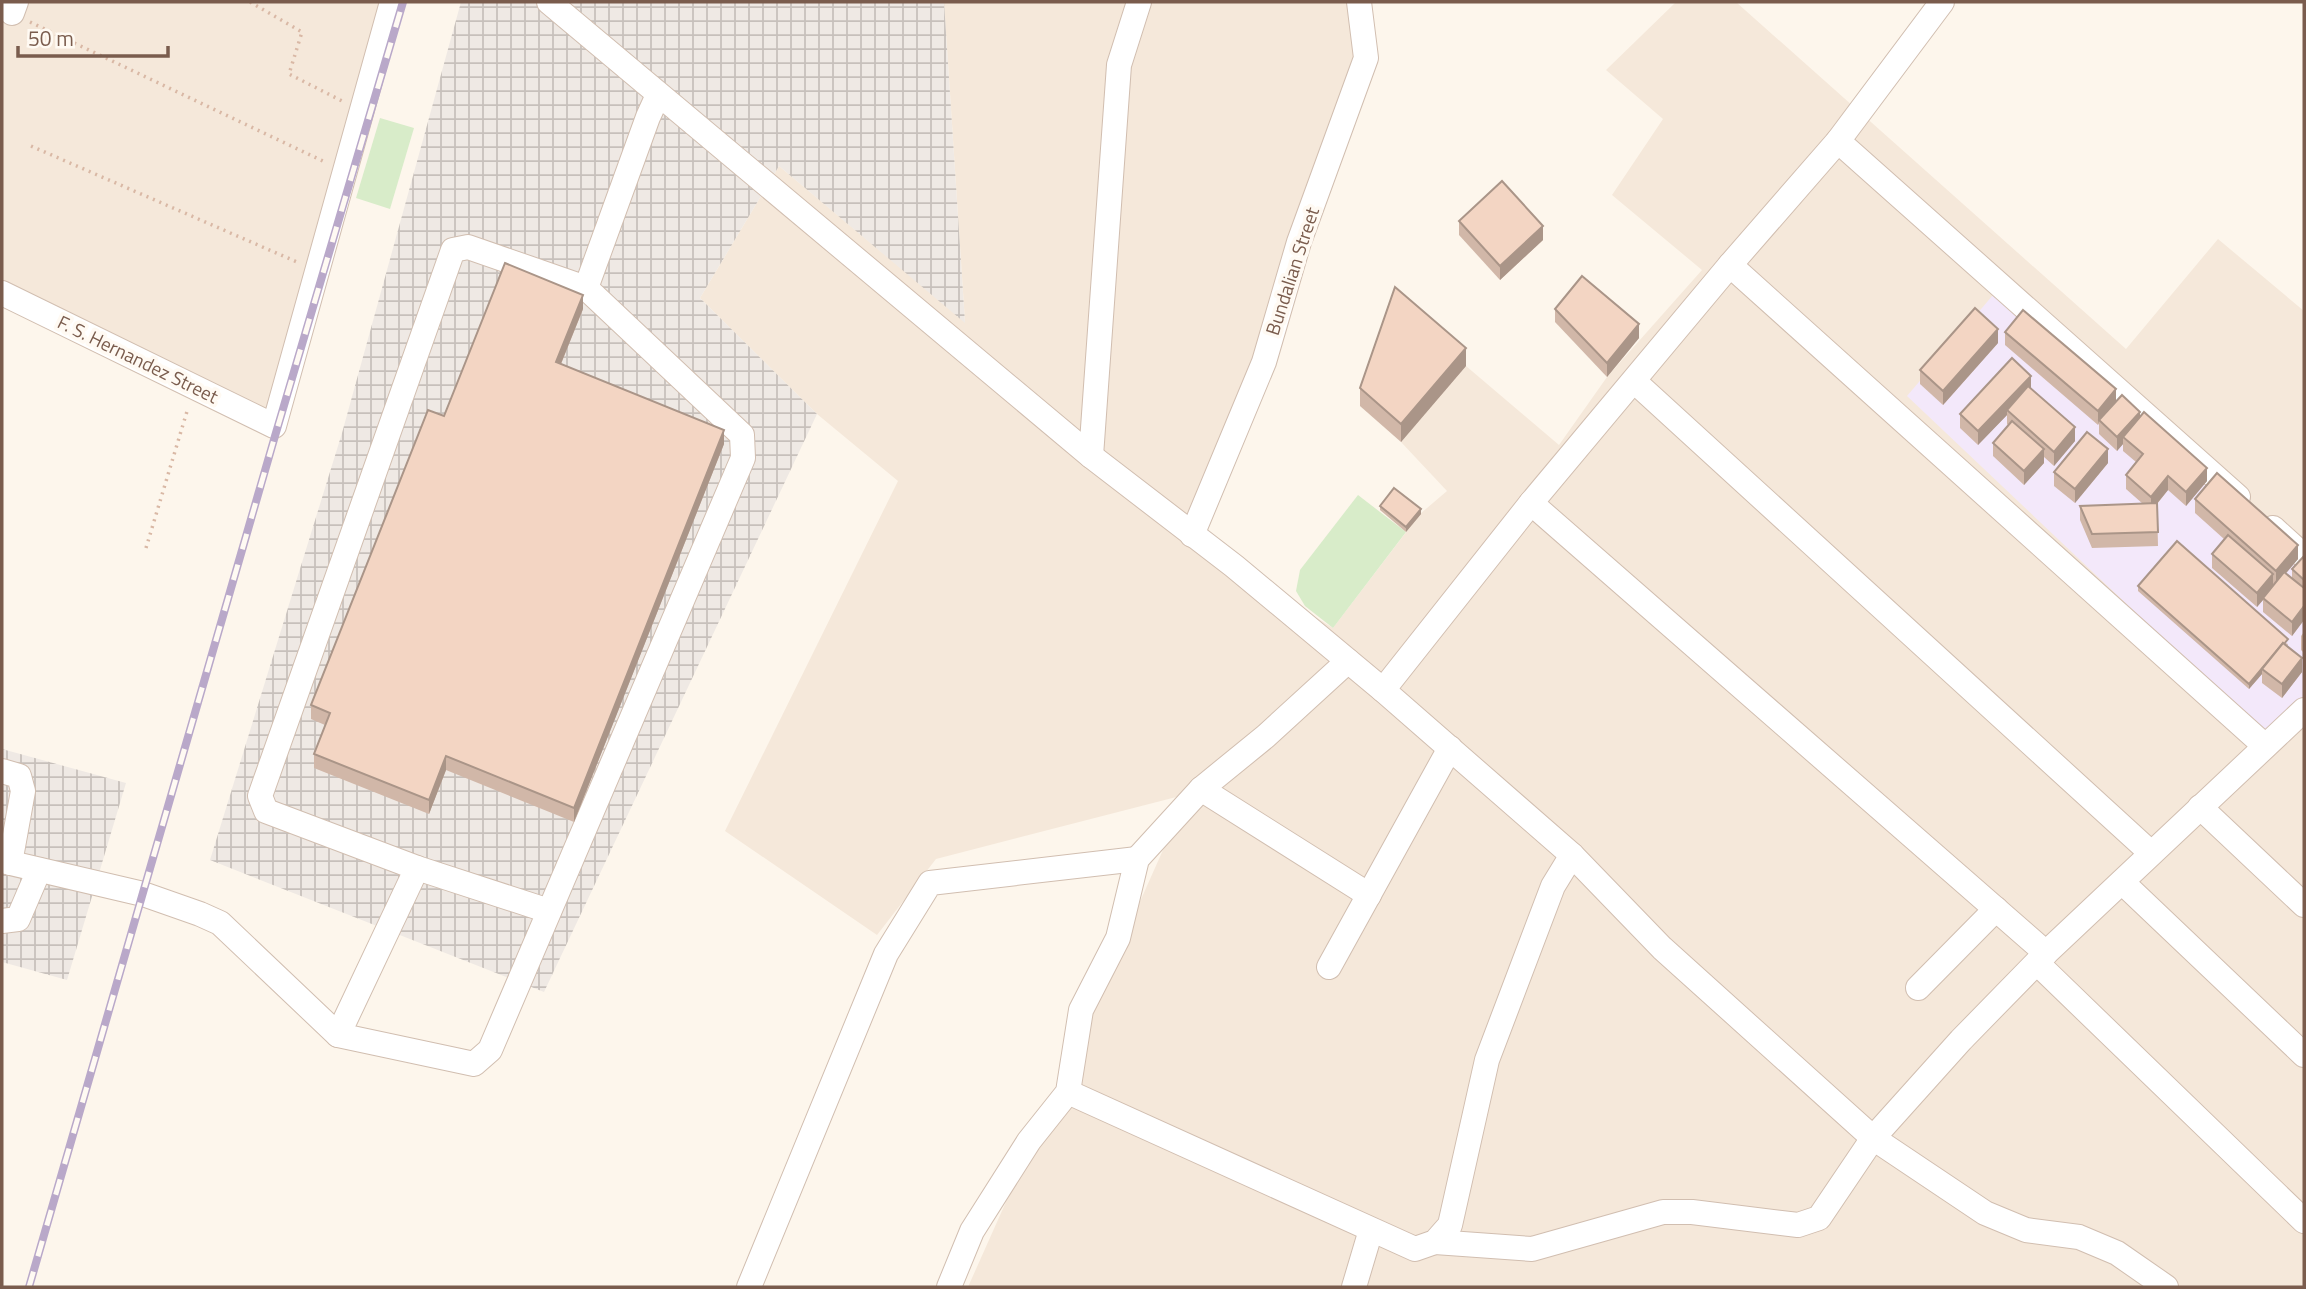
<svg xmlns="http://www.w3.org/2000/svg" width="2306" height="1289" font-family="'Titillium Web',sans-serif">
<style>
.residential{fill:#f5e8da}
.industrial{fill:url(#industrial-grid)}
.education{fill:#f3e8fa}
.grass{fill:#d8ecc9}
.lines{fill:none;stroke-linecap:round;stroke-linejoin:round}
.minor-casing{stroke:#d1beb0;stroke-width:26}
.path{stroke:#d9b8a5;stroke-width:3.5;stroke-dasharray:2 5;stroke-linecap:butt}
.minor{stroke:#fff;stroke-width:24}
.rail-casing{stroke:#b9a8c9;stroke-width:8}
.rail{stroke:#fffaf3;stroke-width:5;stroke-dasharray:16;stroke-linecap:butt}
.wall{fill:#d1b7a8}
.shaded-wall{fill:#aa9588}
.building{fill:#f3d5c3;stroke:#aa9588;stroke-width:2}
.labels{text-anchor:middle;stroke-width:7;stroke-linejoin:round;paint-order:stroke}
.street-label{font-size:19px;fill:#7a5c4d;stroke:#fffaf3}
</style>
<defs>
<pattern id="industrial-grid" width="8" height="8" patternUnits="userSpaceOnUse" patternTransform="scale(1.75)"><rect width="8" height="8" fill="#efe9e4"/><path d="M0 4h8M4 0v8" fill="none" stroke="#c7c0bb"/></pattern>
</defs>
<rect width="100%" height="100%" fill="#fdf6ec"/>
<!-- residential -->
<g class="residential">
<path d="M2,2h383l-112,414 -271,-133z"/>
<path d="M944,2h418l4,56 -173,476 41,32 99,62 87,-114 27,-23 -46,-49 65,-76 93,79 48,-68 95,-107 -90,-75 51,-76 -57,-49 70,-68h60l390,347 92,-110 86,72v976h-1336l220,-493 -252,65 -59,76 -152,-104 173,-350 -81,-67 -117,-116 79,-132 186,156z"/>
</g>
<!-- industrial -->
<g class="industrial">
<path d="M461,2h483l21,321 -186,-157 -79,132 117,116 -273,578 -334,-132 132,-427z"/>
<path d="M2,749l124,34 -59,197 -65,-18z"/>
</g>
<!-- education -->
<path class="education" d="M1999,288l305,272v138l-38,38 -359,-340z"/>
<!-- grass -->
<g class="grass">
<path d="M380,118l34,10 -24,81 -34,-11z"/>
<path d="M1358,495l48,37 -73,96 -28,-22 -9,-15 4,-21z"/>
</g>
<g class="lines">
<defs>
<g id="minor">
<path d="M549,2l542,454 143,110 149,124 189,165 90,93 211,190 112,75 41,17 53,7 38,16 49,34"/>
<path d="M12,13l4,-11"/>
<path d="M1838,141l400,356"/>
<path d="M1730,265l535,481"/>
<path d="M2,293l272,133 118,-424"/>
<path d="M1634,381l517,472"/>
<path d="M1091,456l28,-391 20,-63"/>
<path d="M1531,503l515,450"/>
<path d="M2273,528l31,28"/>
<path d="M1192,535l72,-173 35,-120 67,-184 -7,-56"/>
<path d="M1383,690l148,-187 199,-238 108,-124 104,-139"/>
<path d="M2,771l17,5 4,15 -13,72"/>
<path d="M1201,789l168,106"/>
<path d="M2200,807l104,98"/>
<path d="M2,861l141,33 57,20 20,9 118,112 136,29 16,-14 253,-592 -1,-23 -156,-147 62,-171 10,-22"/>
<path d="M417,868l132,43"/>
<path d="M2122,882l182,173"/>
<path d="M2,921l16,-2 21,-49"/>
<path d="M2037,963l267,258"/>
<path d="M1329,967l121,-219"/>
<path d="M1918,988l78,-79"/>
<path d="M338,1035l79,-167 -151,-57 -6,-15 193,-546 15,-3 118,41"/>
<path d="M1068,1092l347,157 20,-7 15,-17 37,-165 66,-174 19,-31"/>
<path d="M1435,1242l97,7 131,-37h29l106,13 21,-7 54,-80 88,-98 85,-87 258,-243"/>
<path d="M749,1287l137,-333 44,-71 207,-24"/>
<path d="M949,1287l23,-56 57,-90 39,-49 13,-82 37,-72 19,-79 64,-70 65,-53 82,-75"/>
<path d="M1354,1287l17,-57"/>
</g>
</defs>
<!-- minor casing -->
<use href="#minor" class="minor-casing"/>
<!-- path -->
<g class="path">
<path d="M250,2l52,30 -13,42 55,28"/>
<path d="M30,22l297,141"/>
<path d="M31,146l266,116"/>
<path d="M146,548l42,-140"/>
</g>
<!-- minor -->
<use href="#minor" class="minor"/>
<defs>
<path id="rail" d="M29,1287l246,-851 128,-434"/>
</defs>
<!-- rail casing -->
<use href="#rail" class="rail-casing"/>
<!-- rail -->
<use href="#rail" class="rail"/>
</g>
<!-- wall -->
<g class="wall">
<path d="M1459,221l84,19 -43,40 -41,-45z"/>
<path d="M583,309l-22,55 163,80 -150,378 -128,-52 -17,44 -115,-46v-14l11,-29 -14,-6v-14l133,-289z"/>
<path d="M1555,309l84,29 -32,39 -52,-55z"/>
<path d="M2005,332l135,85 67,64 -21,25 -18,-16 -11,14 1,42 -66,2 -12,-28v-14l63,-2 -17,-15v-14l10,-13 -13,-11v-7l-6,7 -18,-17v-11l-1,2 -93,-80z"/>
<path d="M1998,343l-55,62 -23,-21v-14z"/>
<path d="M1466,366l-65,76 -41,-36v-18z"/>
<path d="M2031,388l44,53 -21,25 -10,-9v6l-20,22 -31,-29v-13l15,-18 -1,-1v-9l-29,30 -18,-17v-14z"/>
<path d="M2108,463l-33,40 -21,-17v-14z"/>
<path d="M2195,499l103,60 -12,14 6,6v-10l12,-13v64l-12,16 -29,-24v-12l-6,7 -45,-39v-14l12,-15 -29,-26z"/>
<path d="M1380,506l41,8 -15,18 -26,-22z"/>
<path d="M2138,586l150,58 -1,2 15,26 -20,26 -20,-15v-9l-13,15 -111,-98z"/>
<path d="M2304,632v21l-3,-3v-14z"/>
</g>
<!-- shaded-wall -->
<g class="shaded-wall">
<path d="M1543,226v14l-43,40v-14z"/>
<path d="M583,295v14l-27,67v-14z"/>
<path d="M1639,324v14l-32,39v-14z"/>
<path d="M1998,329v14l-55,62v-14z"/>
<path d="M1466,348v18l-65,76v-18z"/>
<path d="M2031,376v14l-24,20v5l-29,30v-14z"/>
<path d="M2116,389v14l-17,17 -1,5v-14z"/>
<path d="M2140,412v14l-17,11v7l-6,7v-14z"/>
<path d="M2075,427v14l-21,25v-14z"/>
<path d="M724,430v14l-150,378v-14z"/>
<path d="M2044,449v14l-20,22v-14z"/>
<path d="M2108,449v14l-33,40v-14z"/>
<path d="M2207,468v13l-21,25v-14z"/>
<path d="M2168,476v14l-17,21v-14z"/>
<path d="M1421,509v5l-15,18v-5z"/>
<path d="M2298,545v14l-22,26v-14z"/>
<path d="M2273,574v14l-10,10v2l-6,7v-14z"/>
<path d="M2304,606v14l-12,16v-14z"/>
<path d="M2302,658v14l-20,26v-14z"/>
<path d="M2262,669v5l-13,15v-5z"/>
<path d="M446,756v14l-17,44v-14z"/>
</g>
<!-- building -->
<g class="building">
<path d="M1502,181l41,45 -43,40 -41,-45z"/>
<path d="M505,263l78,32 -27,67 168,68 -150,378 -128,-52 -17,44 -115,-46 16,-41 -19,-8 117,-295 16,6z"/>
<path d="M1582,276l57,48 -32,39 -52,-54z"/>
<path d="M1395,287l71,61 -65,76 -41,-36z"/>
<path d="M1975,308l23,21 -55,62 -23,-21z"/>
<path d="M2023,310l93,79 -18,22 -93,-79z"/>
<path d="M2012,358l19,18 -53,55 -18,-17z"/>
<path d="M2028,386l47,41 -21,25 -47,-42z"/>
<path d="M2122,395l18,17 -23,25 -18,-17z"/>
<path d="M2144,412l63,56 -21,24 -18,-16 -17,21 -25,-22 17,-21 -20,-17z"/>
<path d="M2012,421l32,28 -20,22 -31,-28z"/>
<path d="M2087,432l21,17 -33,40 -21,-17z"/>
<path d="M2217,473l81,72 -22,26 -81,-72z"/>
<path d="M1394,488l27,21 -15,18 -26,-21z"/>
<path d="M2157,503l1,29 -66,2 -12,-28z"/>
<path d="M2228,535l45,39 -16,19 -45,-39z"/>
<path d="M2177,541l111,98 -4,5 -1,-1 -34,41 -111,-98z"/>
<path d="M2304,556v24l-12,-11z"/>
<path d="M2284,572l20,16v18l-12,16 -29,-24z"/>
<path d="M2283,643l19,15 -20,26 -20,-15z"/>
</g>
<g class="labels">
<!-- street labels -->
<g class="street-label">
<text transform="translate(1292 271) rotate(-72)" y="7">Bundalian Street</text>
<text transform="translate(138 359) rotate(26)" y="7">F. S. Hernandez Street</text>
</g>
</g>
<!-- border -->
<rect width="2306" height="1289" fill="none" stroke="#7a5c4d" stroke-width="7"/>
<!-- scale -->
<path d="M18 46v10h150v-10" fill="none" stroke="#7a5c4d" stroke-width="3.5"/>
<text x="28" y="46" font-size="21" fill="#7a5c4d" stroke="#fffaf3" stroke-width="5" paint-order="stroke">50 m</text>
</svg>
